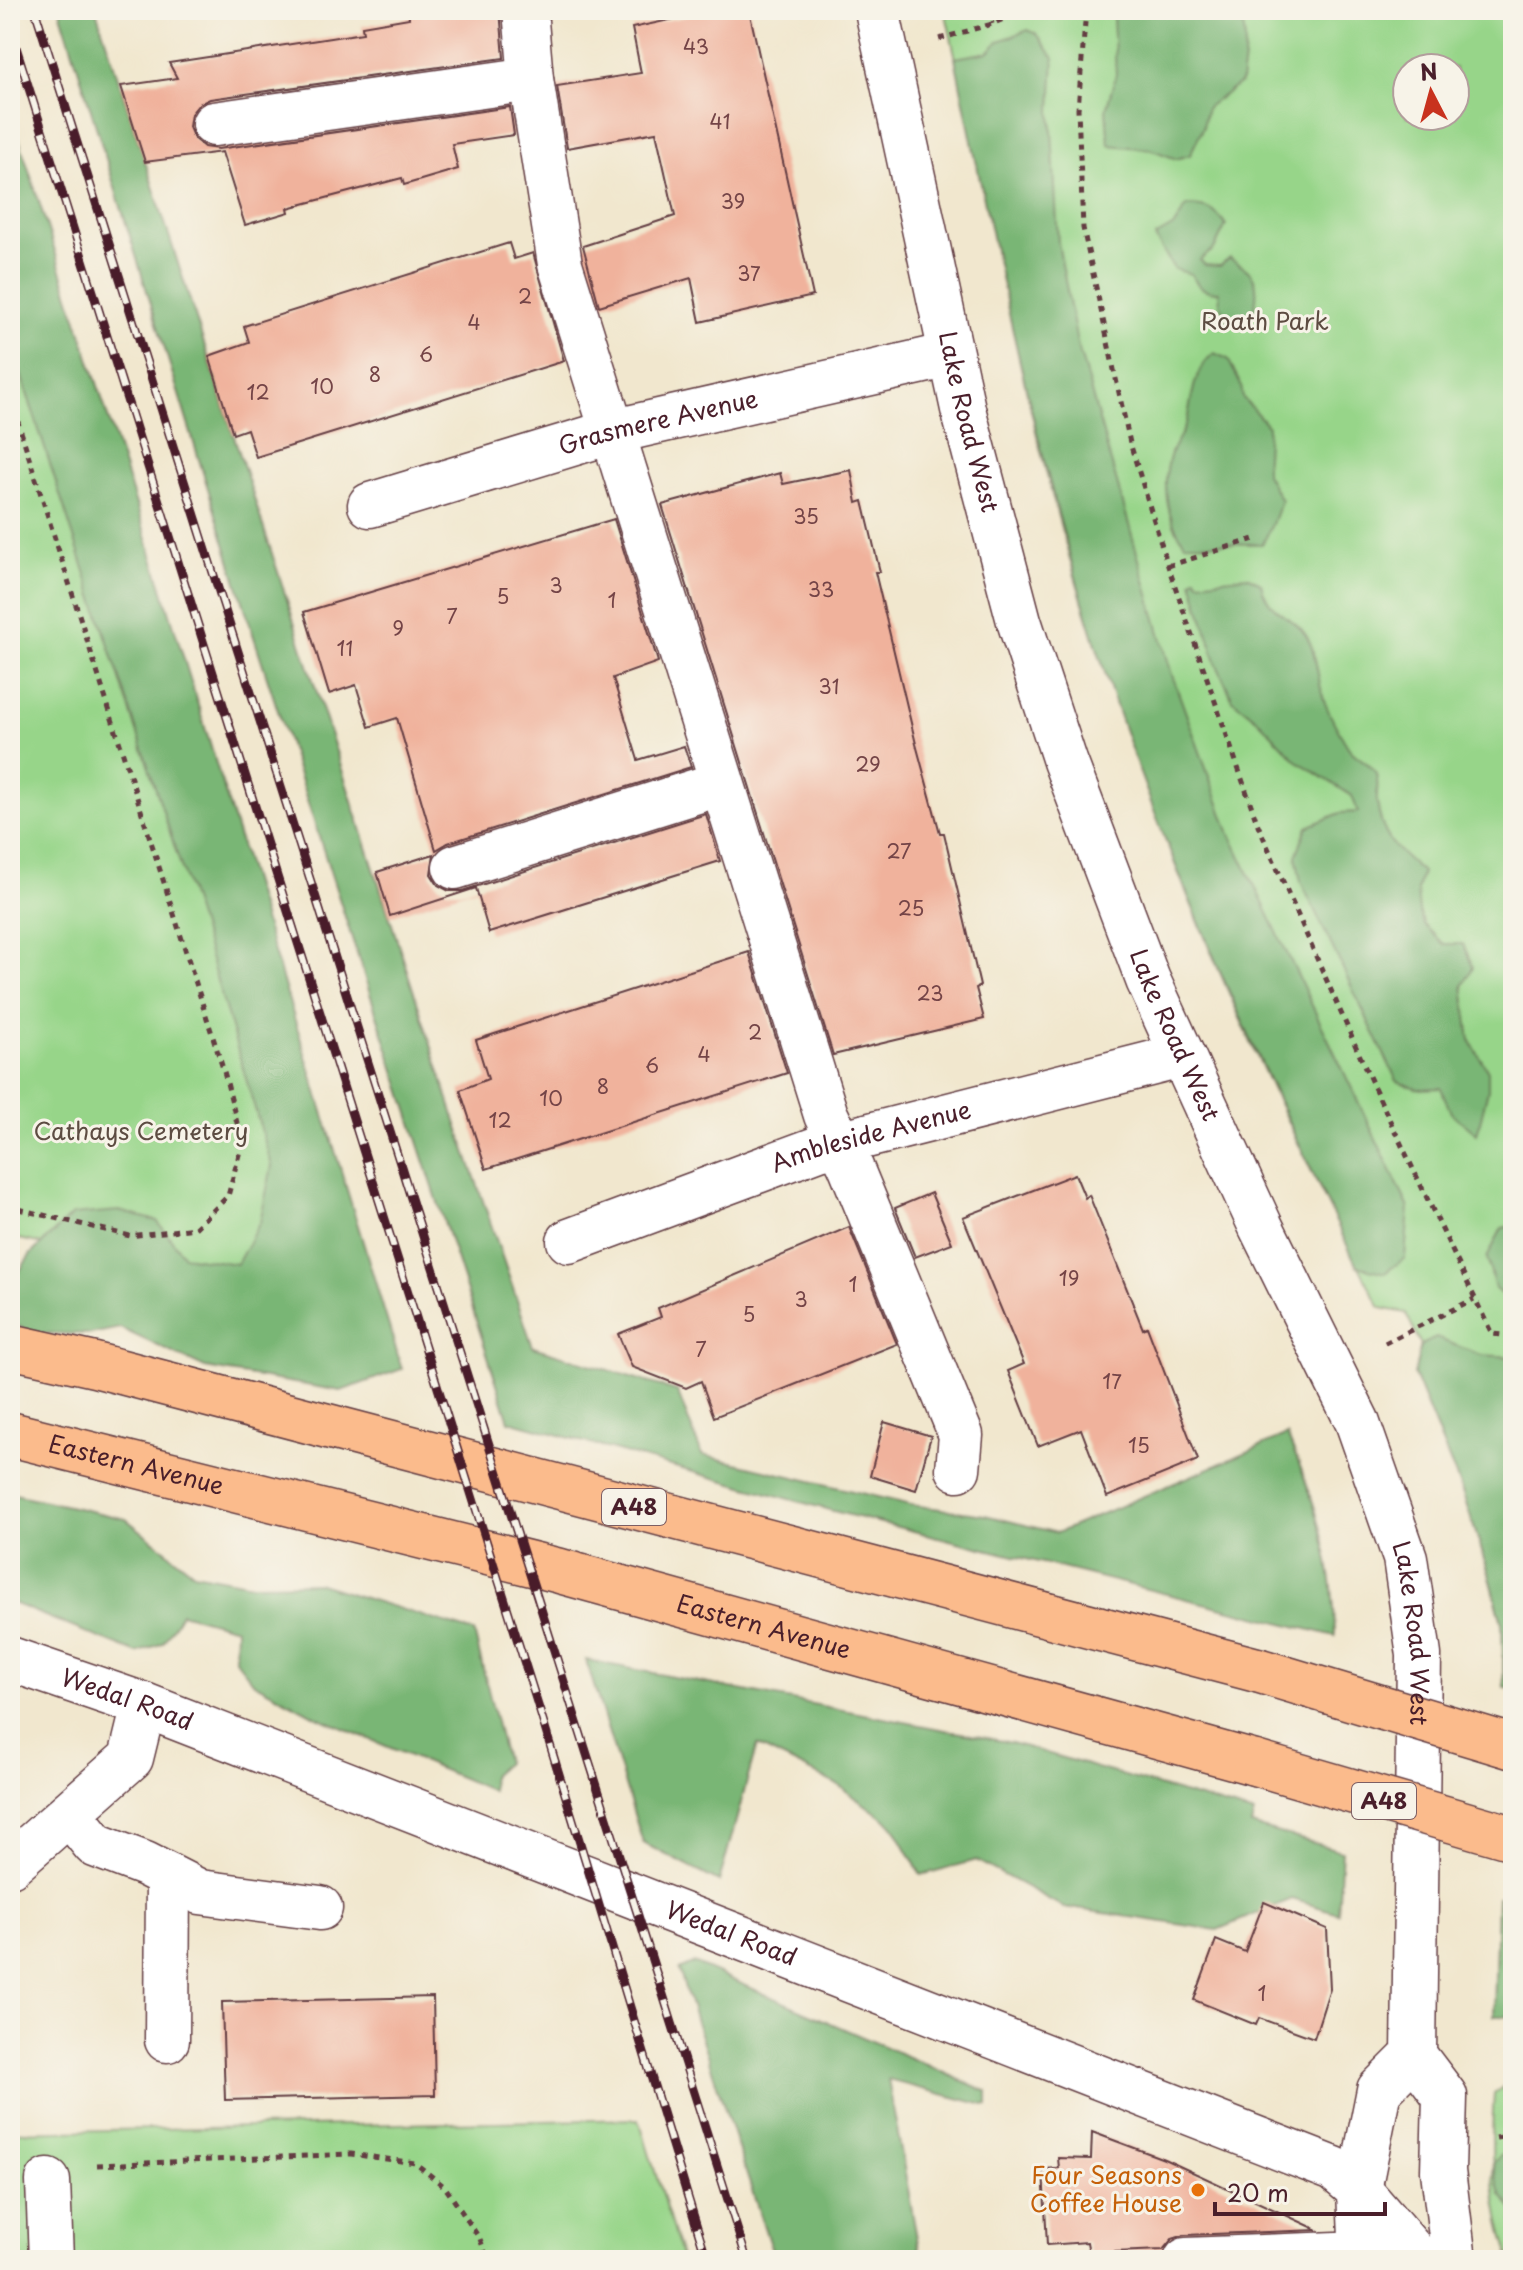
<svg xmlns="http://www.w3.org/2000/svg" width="1523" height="2270" font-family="'Playpen Sans',sans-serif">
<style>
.green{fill:#97d589;stroke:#707a5a;stroke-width:2;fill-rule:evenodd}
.forest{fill:#79b675;stroke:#626a50;stroke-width:2}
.building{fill:#f0b29c}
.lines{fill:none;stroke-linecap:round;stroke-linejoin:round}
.minor-casing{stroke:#633d43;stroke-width:47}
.highway-casing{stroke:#633d43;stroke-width:47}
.path{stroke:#633d43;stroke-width:5;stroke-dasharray:6 6;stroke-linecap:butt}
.minor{stroke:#fff;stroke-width:44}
.highway{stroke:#fbbb8c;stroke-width:44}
.rail-casing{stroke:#4a1f2b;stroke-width:9}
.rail{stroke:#f7f3e8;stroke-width:6;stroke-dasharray:18;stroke-linecap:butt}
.highway-bridge-casing{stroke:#633d43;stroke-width:47;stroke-linecap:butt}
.highway-bridge{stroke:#fbbb8c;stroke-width:44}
.food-dot{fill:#e8710a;stroke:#f7f3e8;stroke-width:3}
.labels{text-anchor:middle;stroke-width:6;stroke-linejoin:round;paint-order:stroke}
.number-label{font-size:20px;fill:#744447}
.shield{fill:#f7f3e8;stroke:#7e5f64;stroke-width:2}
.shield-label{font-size:22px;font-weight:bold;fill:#4a1f2b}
.park-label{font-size:24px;fill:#5d4c42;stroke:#f7f3e8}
.street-label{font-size:24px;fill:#4a1f2b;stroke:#f7f3e8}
.food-label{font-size:24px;fill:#c56008;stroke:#f7f3e8;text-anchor:end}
</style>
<rect width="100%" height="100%" fill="#f7f3e8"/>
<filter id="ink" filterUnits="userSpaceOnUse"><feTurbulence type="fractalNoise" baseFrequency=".0125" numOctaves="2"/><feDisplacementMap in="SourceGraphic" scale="16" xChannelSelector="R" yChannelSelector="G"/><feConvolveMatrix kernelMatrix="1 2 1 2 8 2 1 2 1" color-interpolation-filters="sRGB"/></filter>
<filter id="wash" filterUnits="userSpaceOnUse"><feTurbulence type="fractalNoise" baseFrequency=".006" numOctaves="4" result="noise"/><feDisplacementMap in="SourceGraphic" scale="32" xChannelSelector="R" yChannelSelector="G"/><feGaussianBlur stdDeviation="1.8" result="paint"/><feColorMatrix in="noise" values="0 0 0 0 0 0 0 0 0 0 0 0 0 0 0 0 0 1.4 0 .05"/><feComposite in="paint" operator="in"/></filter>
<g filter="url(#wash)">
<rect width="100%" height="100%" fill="#f1e7ce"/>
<!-- green -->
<g class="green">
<path d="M945,10h568v1680l-9,-3 -2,-64 -13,-50 -28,-85 -47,-113 7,-30 -15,-32 -25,-5c-38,-69 -71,-140 -105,-211 -83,-177 -155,-359 -209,-548 -51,-177 -81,-360 -122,-539zM1407,68h48v48h-48z"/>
<path d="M10,271l324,1037 -324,-71z"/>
<path d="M1513,2080v180h-2c-20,-55 -21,-108 -17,-166z"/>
<path d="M639,2119l43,141h-672v-128z"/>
</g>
<!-- forest -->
<g class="forest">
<path d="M60,10h36l360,1112 77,225 144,44 25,64 209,50 74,10 72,18 230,-98c29,65 48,130 48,201l-502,-125 -324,-90 -256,-787z"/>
<path d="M1118,10h118c15,21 7,50 5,73l-34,24 -4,20 -13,28 -14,4 -26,-10 -41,-4 -3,-35 10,-36 -3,-56z"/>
<path d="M1028,30l9,4 17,24 -3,53 7,132 19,100 95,332 58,159 179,374 -4,50 -20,15 -28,-7c-88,-184 -175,-367 -241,-560 -71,-211 -117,-430 -161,-648l33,-6 11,-11z"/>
<path d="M10,111l138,431 254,827 -61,22 -136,-23 -85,-40 -29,6 -56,-1 -25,-10v-38l21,-31 41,-39 47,-4 38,10 27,35 53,8 23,-42 12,-56 -68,-229 -194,-596z"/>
<path d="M1187,206c19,0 28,3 39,19l-12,24 -14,11 5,5 15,1 10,-8c7,6 16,9 21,16 9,11 6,39 -4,48l-19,-1 -8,-17 -1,-12c-15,0 -21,-5 -28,-18l-17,-5 -19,-32 19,-11z"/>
<path d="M1214,353l14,6 13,26 2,13 25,28 -3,46 16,28c-6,15 -10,31 -19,44l-77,-1c-19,-24 -24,-60 -14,-90 4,-11 14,-21 16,-33 6,-25 6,-50 27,-67z"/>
<path d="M1247,576l14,7c5,32 38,33 49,60 8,19 8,41 15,60 6,15 15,31 23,44 7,11 21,14 27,25 5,11 1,19 2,30 5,38 19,47 45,70l-5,18 2,21 5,14 20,19h19l10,23 -10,19 7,54 18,31v19l-11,44 -26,-21 -10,-25 -23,1 -21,-8 -96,-199 -5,-26 11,-29 33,-14 18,-1 -6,-16 -56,-36 -37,-39 -26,-21 -16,-35 -25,-84 4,-4 3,5z"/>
<path d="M1513,1226v78l-18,-15 -8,-31 15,-30z"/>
<path d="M1436,1338l45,17 32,2v333l-9,-3 -2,-64 -13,-51 -28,-84 -47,-113 7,-30z"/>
<path d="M10,1493l116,26 68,54 58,11 65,-1 157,49 32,131 -15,13 1,15 -177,-75 -61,-33 -19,-24 1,-31 -55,-15 -18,30 -26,10 -127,-51z"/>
<path d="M586,1660l426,83 242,71 -3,11 91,26 -4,62 -46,-14 -75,31 -154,-23 -87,-47 -55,15 -28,-50 -55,-40 -81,-40 -38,137 -76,-39z"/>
<path d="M1497,1897l16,5v114h-19z"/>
<path d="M694,1963l294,129v14l-100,-26 33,180h-146l-96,-290z"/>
<path d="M1513,2144v66l-12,-15 -8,-32z"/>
</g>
<g id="blocks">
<!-- building -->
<g class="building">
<path d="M408,10h92l4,48 -294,41 -11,5 -8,10 -2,13 5,12 10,8 14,2 292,-42 4,28 -62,9 6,25 -54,16 -2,-7 -114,30 1,4 -44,13 -23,-73 -77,10 -24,-76 56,-8 -8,-15 194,-30 -1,-7 47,-8z"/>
<path d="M716,10h33l64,286 -113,26 -9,-44 -92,28 -16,-60 92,-30 -19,-84 -89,16 -10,-62 84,-13 -9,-45z"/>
<path d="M509,243l5,16 19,-6 31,108 -308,96 -9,-28 -14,5 -24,-78 40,-14 -5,-16z"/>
<path d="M851,470l6,33 6,-2 17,71h-5l41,172 24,89h4l36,153 -4,2 8,31 -151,36 -171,-550 118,-32 3,11z"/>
<path d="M614,519l44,143 -45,16 25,82 46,-14 7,21 -243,76 -12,7 -39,-132 -28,9 -13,-42 -27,9 -25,-82z"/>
<path d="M706,814l14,47 -231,72 -13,-45 -86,28 -13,-44 57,-18 -3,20 7,11 11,6h13z"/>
<path d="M749,952l38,121 -301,96 -26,-79 28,-11 -12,-39z"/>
<path d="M1075,1174l10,24 4,-3 54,134 4,-2 51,133 -91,37 -26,-68 -43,17 -30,-75 16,-7 -61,-147z"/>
<path d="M931,1193l21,50 -37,14 -20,-49z"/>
<path d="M849,1227l48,117 -183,73 -13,-36 -15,7 -54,-21 -14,-33 43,-17 -3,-9z"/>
<path d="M884,1422l47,14 -15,54 -46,-14z"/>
<path d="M1264,1902l63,27 3,59 -16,50 -55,-20 -3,7 -62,-25 22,-60 29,12z"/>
<path d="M433,1997l2,98 -210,5 -3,-98z"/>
<path d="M1092,2132l72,27 154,71 -133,5 -13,4 -9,11 -74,3 -2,-11 -40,3 -4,-76 16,-1 -1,-10 33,1z"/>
</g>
</g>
</g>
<g filter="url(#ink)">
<use href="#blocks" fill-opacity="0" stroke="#633d43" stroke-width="2"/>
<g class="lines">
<defs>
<g id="minor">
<path d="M525,10l6,69 29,185 266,851 24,50 111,270 -3,34"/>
<path id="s1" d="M877,10l86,399 56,212 46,140 83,219 113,247 96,194 48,137 14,97 -5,400 31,41 -2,75 11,89"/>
<path d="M214,124l317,-45"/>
<path id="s2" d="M370,505l241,-73 339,-77"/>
<path d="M455,867l264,-83"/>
<path id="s3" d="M569,1241l250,-93 362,-92"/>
<path id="s4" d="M10,1659l134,46 1190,464 25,21 61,70"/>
<path d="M70,1814l25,31 50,19 55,28 120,16"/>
<path d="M10,1865l121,-107 13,-53"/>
<path d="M167,2040l1,-164"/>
<path d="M48,2181l3,79"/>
<path d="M1186,2260l176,-7"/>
<path d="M1362,2260l-3,-70 20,-100 35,-35"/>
</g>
<g id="highway">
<path d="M10,1346l85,19 1162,305"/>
<path id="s5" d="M10,1434l550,137 695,192"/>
</g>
</defs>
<!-- minor casing -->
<use href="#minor" class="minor-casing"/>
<!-- highway casing -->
<use href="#highway" class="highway-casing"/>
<!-- path -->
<g class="path">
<path d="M988,10l4,14"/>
<path d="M1086,10l-8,99 5,119 47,215 38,123 90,259 114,258 120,251 21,2"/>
<path d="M939,39l53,-15 32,-14"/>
<path d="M10,397l215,678 17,68 -14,53 -33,32 -65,8 -120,-29"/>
<path d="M1168,566l86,-27"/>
<path d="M1385,1343l89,-44"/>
<path d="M1496,2138l17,-3"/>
<path d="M97,2165l254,-11 64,9 30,24 35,52 8,21"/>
</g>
<!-- minor -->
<use href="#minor" class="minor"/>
<!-- highway -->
<use href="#highway" class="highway"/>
<defs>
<g id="rail">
<path d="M35,10l712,2250"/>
<path d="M10,28l531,1687 166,545"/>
</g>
</defs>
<!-- rail casing -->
<use href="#rail" class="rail-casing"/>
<!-- rail -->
<use href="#rail" class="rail"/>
<defs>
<g id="highway-bridge">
<path d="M1257,1670l256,77"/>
<path d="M1255,1763l258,75"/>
</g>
</defs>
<!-- highway-bridge casing -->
<use href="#highway-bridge" class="highway-bridge-casing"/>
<!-- highway-bridge -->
<use href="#highway-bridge" class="highway-bridge"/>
</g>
</g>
<!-- markers -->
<circle class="food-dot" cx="1198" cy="2190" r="8"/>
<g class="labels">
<!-- number labels -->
<g class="number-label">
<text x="696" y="54">43</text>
<text x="720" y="129">41</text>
<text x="733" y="209">39</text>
<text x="749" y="281">37</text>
<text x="525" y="304">2</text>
<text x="474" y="330">4</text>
<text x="426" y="362">6</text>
<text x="375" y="382">8</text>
<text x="322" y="394">10</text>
<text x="258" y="400">12</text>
<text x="806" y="524">35</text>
<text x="556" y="593">3</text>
<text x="821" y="597">33</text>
<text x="503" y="604">5</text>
<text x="612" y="608">1</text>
<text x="452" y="624">7</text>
<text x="398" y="636">9</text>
<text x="345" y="656">11</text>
<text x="829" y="694">31</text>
<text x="868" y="772">29</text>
<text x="899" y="859">27</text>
<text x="911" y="916">25</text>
<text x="930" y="1001">23</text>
<text x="755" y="1040">2</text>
<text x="704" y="1062">4</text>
<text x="652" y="1073">6</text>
<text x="603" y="1094">8</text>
<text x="551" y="1106">10</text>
<text x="500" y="1128">12</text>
<text x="1069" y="1286">19</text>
<text x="853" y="1292">1</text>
<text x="801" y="1307">3</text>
<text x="749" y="1322">5</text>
<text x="701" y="1357">7</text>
<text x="1112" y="1389">17</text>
<text x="1139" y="1453">15</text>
<text x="1262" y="2001">1</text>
</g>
<!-- shield labels -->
<g class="shield">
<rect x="602" y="1489" width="64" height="36" rx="6"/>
<rect x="1352" y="1783" width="64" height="36" rx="6"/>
</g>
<g class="shield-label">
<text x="634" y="1515">A48</text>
<text x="1384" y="1809">A48</text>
</g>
<!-- park labels -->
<g class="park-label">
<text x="1265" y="330">Roath Park</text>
<text x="141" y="1140">Cathays Cemetery</text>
</g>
<!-- street labels -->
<g class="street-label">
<text dy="8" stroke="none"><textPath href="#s1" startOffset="422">Lake Road West</textPath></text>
<text dy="8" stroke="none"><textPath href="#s2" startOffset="300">Grasmere Avenue</textPath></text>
<text dy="8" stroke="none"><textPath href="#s1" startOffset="1070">Lake Road West</textPath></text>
<text dy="8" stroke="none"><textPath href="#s3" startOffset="320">Ambleside Avenue</textPath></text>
<text dy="8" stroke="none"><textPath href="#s5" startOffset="130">Eastern Avenue</textPath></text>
<text dy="8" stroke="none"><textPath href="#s5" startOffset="778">Eastern Avenue</textPath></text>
<text dy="8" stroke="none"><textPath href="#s1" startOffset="1718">Lake Road West</textPath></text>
<text dy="8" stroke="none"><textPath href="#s4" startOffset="124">Wedal Road</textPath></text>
<text dy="8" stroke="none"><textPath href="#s4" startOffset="772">Wedal Road</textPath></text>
</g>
<!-- food labels -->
<g class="food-label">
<text x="1182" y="2184">Four Seasons<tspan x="1182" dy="28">Coffee House</tspan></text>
</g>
</g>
<!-- margin -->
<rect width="1523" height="2270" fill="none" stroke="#f7f3e8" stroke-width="40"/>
<!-- north arrow -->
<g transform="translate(1431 92) rotate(354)"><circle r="38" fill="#f7f3e8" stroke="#b29e9c" stroke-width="2"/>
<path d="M0-6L14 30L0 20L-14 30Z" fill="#c8321e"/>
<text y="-12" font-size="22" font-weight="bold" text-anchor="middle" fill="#4a1f2b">N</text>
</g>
<!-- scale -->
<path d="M1215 2202v12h170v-12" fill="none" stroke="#4a1f2b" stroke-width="4"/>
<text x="1227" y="2202" font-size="24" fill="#4a1f2b" stroke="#f7f3e8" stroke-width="6" paint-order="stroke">20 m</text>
</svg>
